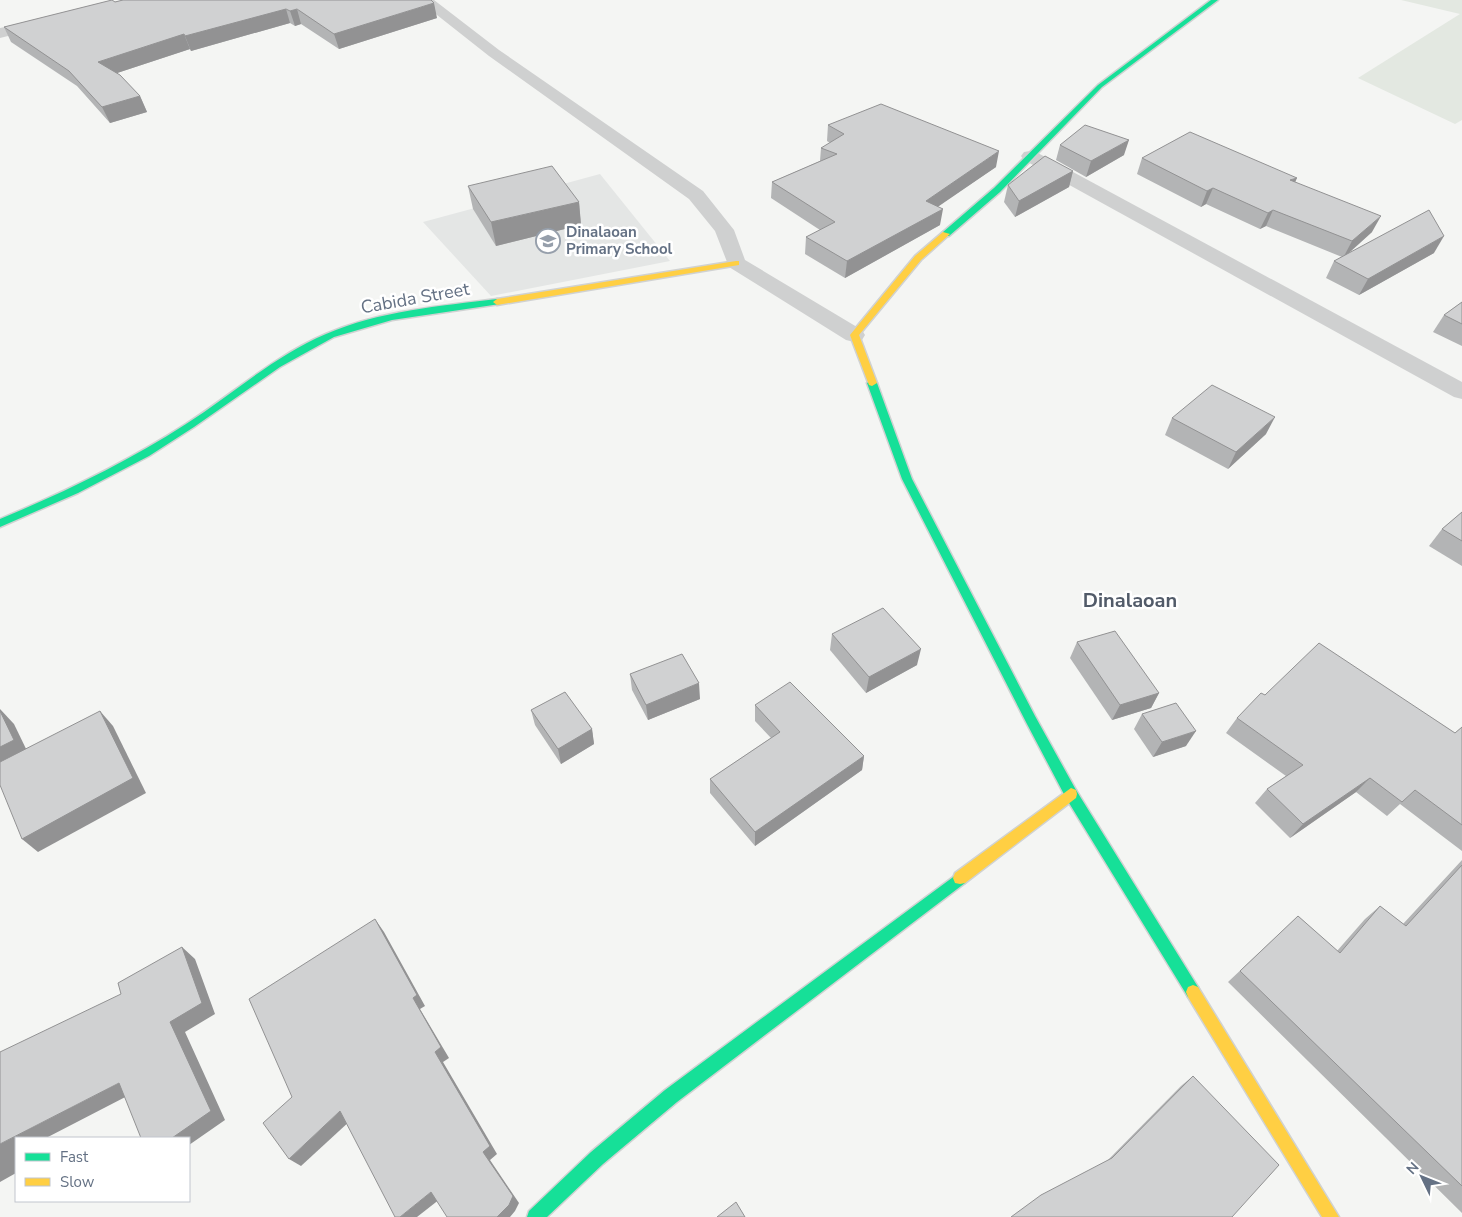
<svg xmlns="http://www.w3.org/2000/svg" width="1462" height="1217" font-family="'Nunito Sans',sans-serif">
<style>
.built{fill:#e4e6e5}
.green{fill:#e3e8e1}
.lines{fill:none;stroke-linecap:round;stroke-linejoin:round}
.fast-casing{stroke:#d0d2d2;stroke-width:3}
.slow-casing{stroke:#d0d2d2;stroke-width:3}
.street{fill:#cfd0d0;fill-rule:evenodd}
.fast{fill:#16e098;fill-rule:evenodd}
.slow{fill:#ffcf43;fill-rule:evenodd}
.wall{fill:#b3b4b5}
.shaded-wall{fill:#929293}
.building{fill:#d0d1d2;stroke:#929293}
.labels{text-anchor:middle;stroke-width:5;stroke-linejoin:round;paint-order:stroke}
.far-poi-label{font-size:15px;font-weight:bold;fill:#647184;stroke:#fff;text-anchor:start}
.street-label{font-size:18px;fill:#647184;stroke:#fff}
.quarter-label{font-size:20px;font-weight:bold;fill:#525b69;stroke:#fff}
</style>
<rect width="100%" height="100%" fill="#f4f5f3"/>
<!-- built -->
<path class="built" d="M600,174l70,87 -179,35 -68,-74z"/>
<!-- green -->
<path class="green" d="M1401,0h61v120l-7,4 -97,-46 102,-64z"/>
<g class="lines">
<defs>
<g id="fast">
<path d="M1211,0h7l-116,87 -102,105 -51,44h-6v-4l51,-44 104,-103z"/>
<path d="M497,299l3,1v4l-108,16 -58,17 -54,30 -86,60 -45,29 -71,37 -78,34v-8c65,-27 127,-57 186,-95 47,-30 88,-68 140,-90 53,-23 114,-28 171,-35z"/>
<path d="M872,380l5,3 35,96 123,237 41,74 122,197 2,5 -2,5 -5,2 -5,-2 -122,-199 -39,-74 -125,-245 -35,-96z"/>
<path d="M960,872l5,1 2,5 -2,5 -288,219 -74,62 -56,53h-20l2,-6 62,-59 74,-62z"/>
</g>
<g id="slow">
<path d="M943,232l7,2 -29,26 -62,75 18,48 -5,3 -3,-1 -19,-50 65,-79z"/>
<path d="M736,261h3v4l-242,40 -4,-3 4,-3z"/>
<path d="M1071,788l5,2 1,4 -1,4 -111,85 -5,1 -5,-1 -2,-5 2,-5z"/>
<path d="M1193,985l5,2 141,230h-17l-134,-220 -2,-5 2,-5z"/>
</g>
</defs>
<!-- fast casing -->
<use href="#fast" class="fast-casing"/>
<!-- slow casing -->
<use href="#slow" class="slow-casing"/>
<!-- street -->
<g class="street">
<path d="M418,0h16l65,50 204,141 31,39 11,30 117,70 3,5 -3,5 -8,2 -8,-2 -117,-73 -14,-36 -26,-32 -200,-143z"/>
<path d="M43,19l5,1 2,3 -2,3 -48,12v-10z"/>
<path d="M1030,151l6,1 426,230v17l-8,-2 -430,-237 -3,-4 3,-4z"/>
</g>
<!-- fast -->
<use href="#fast" class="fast"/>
<!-- slow -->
<use href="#slow" class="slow"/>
</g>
<!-- wall -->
<g class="wall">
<path d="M123,0l314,18 -98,31 -38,-25 -6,2 -5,-3 -99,28 -1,-2 -73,24 23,23 7,16 -37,11 -33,-37 -66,-44 -7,-15z"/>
<path d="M828,125l168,42 -58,39 2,19 -95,53 -40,-24 1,-17 14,-7 -49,-32 1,-16 48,-21 1,-13 9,-5 -3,-2z"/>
<path d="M1060,145l64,10 -38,22 -30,-17z"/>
<path d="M1142,158l153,24 77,50 -24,22 86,-1 -75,42 -33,-17 8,-17 8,-4 -76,-31 -6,3 -54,-25 -5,3 -64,-33z"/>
<path d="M1073,171l-4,16 -54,30 -11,-15 4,-17z"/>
<path d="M468,186l111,16 2,23 -85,21 -23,-37z"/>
<path d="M1462,302v44l-29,-14 11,-17z"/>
<path d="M1172,418l94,16 -38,35 -63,-34z"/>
<path d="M1462,512v54l-33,-20 13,-17z"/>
<path d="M832,634l85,31 -51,28 -36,-43z"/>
<path d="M1077,642l82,51 -8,15 -39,12 -42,-62z"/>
<path d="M630,674l70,25 -52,21 -16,-30z"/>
<path d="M1265,695l190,38 7,-6v124l-62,-47 -13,12 -31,-24 -66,46 -35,-35 12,-14 19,-13 -60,-43 11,-15z"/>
<path d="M755,705l109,51 -2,14 -107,76 -45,-53v-14l61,-41 -16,-17z"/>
<path d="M531,710l61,19 2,15 -33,20 -26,-39z"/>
<path d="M1142,714l44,32 -33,11 -19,-28z"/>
<path d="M1462,860v353l-234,-231 70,-66 39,35 28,-32 15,-13 23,18z"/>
<path d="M1193,1076l39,141 -125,-56 74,-75z"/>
</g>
<!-- shaded-wall -->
<g class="shaded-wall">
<path d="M434,3l3,15 -98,31 -5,-15z"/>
<path d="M286,9l4,14 -99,28 -6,-15z"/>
<path d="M297,9l4,15 -6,2 -5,-15z"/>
<path d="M184,34l6,15 -85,28 -7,-15z"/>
<path d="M140,96l7,16 -37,11 -8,-16z"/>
<path d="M1129,140l-5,15 -38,22 5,-16z"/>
<path d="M999,151l-3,16 -73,50 3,-16z"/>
<path d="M1073,171l-4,16 -54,30 4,-16z"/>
<path d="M1297,178l-7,16v-14z"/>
<path d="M1213,188l-7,16 -5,3 6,-16z"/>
<path d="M579,202l2,23 -85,21 -5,-24z"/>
<path d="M943,209l-3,16 -95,53 2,-17z"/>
<path d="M1273,210l-7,16 -6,3 8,-16z"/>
<path d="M1381,216l-9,16 -29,26 9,-17z"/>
<path d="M1444,236l-10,17 -75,42 9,-16z"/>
<path d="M1275,417l-9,17 -38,35 8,-17z"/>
<path d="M921,649l-4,16 -51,28 3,-16z"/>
<path d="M699,683l1,16 -52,21 -2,-15z"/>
<path d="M1159,693l-8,15 -39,12 8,-15z"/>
<path d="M0,709l14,15 15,31 -29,15z"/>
<path d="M100,711l13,15 33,67 -108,59 -16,-13z"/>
<path d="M592,729l2,15 -33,20 -3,-15z"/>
<path d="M1196,731l-10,15 -33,11 9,-15z"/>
<path d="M864,756l-2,14 -107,76v-14z"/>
<path d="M1370,778l-14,14 -66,46 13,-14z"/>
<path d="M375,919l9,13 41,74 -5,3 29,49 -6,4 54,92 -7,6 29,43 -4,8 -5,6h-13l-14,-65 -48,-100 -22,-54z"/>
<path d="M182,947l13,12 20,55 -30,18 40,88 -36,25v-7h-17l-2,-116z"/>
<path d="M119,1083l16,9 -89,46h-30v35l-16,9v-38z"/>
<path d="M340,1111l11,9 -50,46 -12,-7z"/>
<path d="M431,1192l9,7 -23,18h-17z"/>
</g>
<!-- building -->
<g class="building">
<path d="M112,0l3,2 8,-2h308l3,3 -100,31 -37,-25 -7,2 -4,-2 -101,27 -1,-2 -86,28 22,13 20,21 -38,11 -33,-36 -65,-44z"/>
<path d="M881,104l118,47 -73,50 17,8 -96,52 -41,-24 29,-15 -63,-40 65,-28 -16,-6 23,-14 -16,-9z"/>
<path d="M1085,125l44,15 -38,21 -31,-16z"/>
<path d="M1190,132l107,46 -7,2 91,36 -29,25 -79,-31 -5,3 -55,-25 -6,3 -65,-33z"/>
<path d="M1045,156l28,15 -54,30 -11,-16z"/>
<path d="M552,166l27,36 -88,20 -23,-36z"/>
<path d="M1429,210l15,26 -76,43 -34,-18z"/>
<path d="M1462,302v22l-18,-9z"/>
<path d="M1212,385l63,32 -39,35 -64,-34z"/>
<path d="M1462,512v29l-20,-12z"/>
<path d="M883,608l38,41 -52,28 -37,-43z"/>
<path d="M1115,631l44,62 -39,12 -43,-63z"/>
<path d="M1319,643l136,90 7,-6v98l-47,-35 -13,12 -32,-24 -67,46 -36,-35 36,-24 -66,-47 24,-25 4,2z"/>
<path d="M682,654l17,29 -53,22 -16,-31z"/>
<path d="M790,682l74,74 -109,76 -45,-53 70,-47 -25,-27z"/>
<path d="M565,692l27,37 -34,20 -27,-39z"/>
<path d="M1176,703l20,28 -34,11 -20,-28z"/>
<path d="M0,711l14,29 -14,7z"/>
<path d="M100,711l33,67 -111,61 -22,-54v-23z"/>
<path d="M1462,865v321l-222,-215 58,-55 42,37 40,-47 26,20z"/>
<path d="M375,919l42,76 -4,3 28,49 -6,5 55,94 -7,6 30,44 -4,9 -12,12h-50l-16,-25 -31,25h-5l-55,-106 -51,48 -26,-36 29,-26 -43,-98z"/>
<path d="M182,947l20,56 -32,19 41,89 -39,27h-31l-22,-55 -119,61v-92l121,-58 -3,-11z"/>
<path d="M1193,1076l86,89 -47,52h-221l30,-22 71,-37z"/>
<path d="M736,1202l9,15h-28z"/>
</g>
<!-- icons -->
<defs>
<symbol id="school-ring" viewBox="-11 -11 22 22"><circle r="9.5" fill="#fff" stroke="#969fab" stroke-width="1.5"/><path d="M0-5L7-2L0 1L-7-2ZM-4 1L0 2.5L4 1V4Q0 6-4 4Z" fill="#969fab"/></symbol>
</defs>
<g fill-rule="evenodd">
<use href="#school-ring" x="534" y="227" width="28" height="28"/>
</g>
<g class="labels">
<!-- far-poi labels -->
<g class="far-poi-label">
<text x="566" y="237">Dinalaoan<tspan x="566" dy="17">Primary School</tspan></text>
</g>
<!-- street labels -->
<g class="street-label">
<text transform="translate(415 298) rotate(-10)" y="6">Cabida Street</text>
</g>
<!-- quarter labels -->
<g class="quarter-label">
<text x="1130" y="607">Dinalaoan</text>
</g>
</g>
<!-- legend -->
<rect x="15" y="1137" width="175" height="65" fill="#ffffff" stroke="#c1c6ce"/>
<rect x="25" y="1153" width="25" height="8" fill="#16e098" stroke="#c1c6ce"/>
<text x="60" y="1162" font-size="15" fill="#647184">Fast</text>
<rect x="25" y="1178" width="25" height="8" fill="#ffcf43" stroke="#c1c6ce"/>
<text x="60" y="1187" font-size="15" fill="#647184">Slow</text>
<!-- north arrow -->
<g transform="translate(1422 1177) rotate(313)" stroke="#ffffff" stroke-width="4" paint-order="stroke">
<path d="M0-4L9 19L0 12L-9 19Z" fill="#647184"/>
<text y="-8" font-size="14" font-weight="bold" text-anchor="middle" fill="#647184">N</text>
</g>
</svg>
